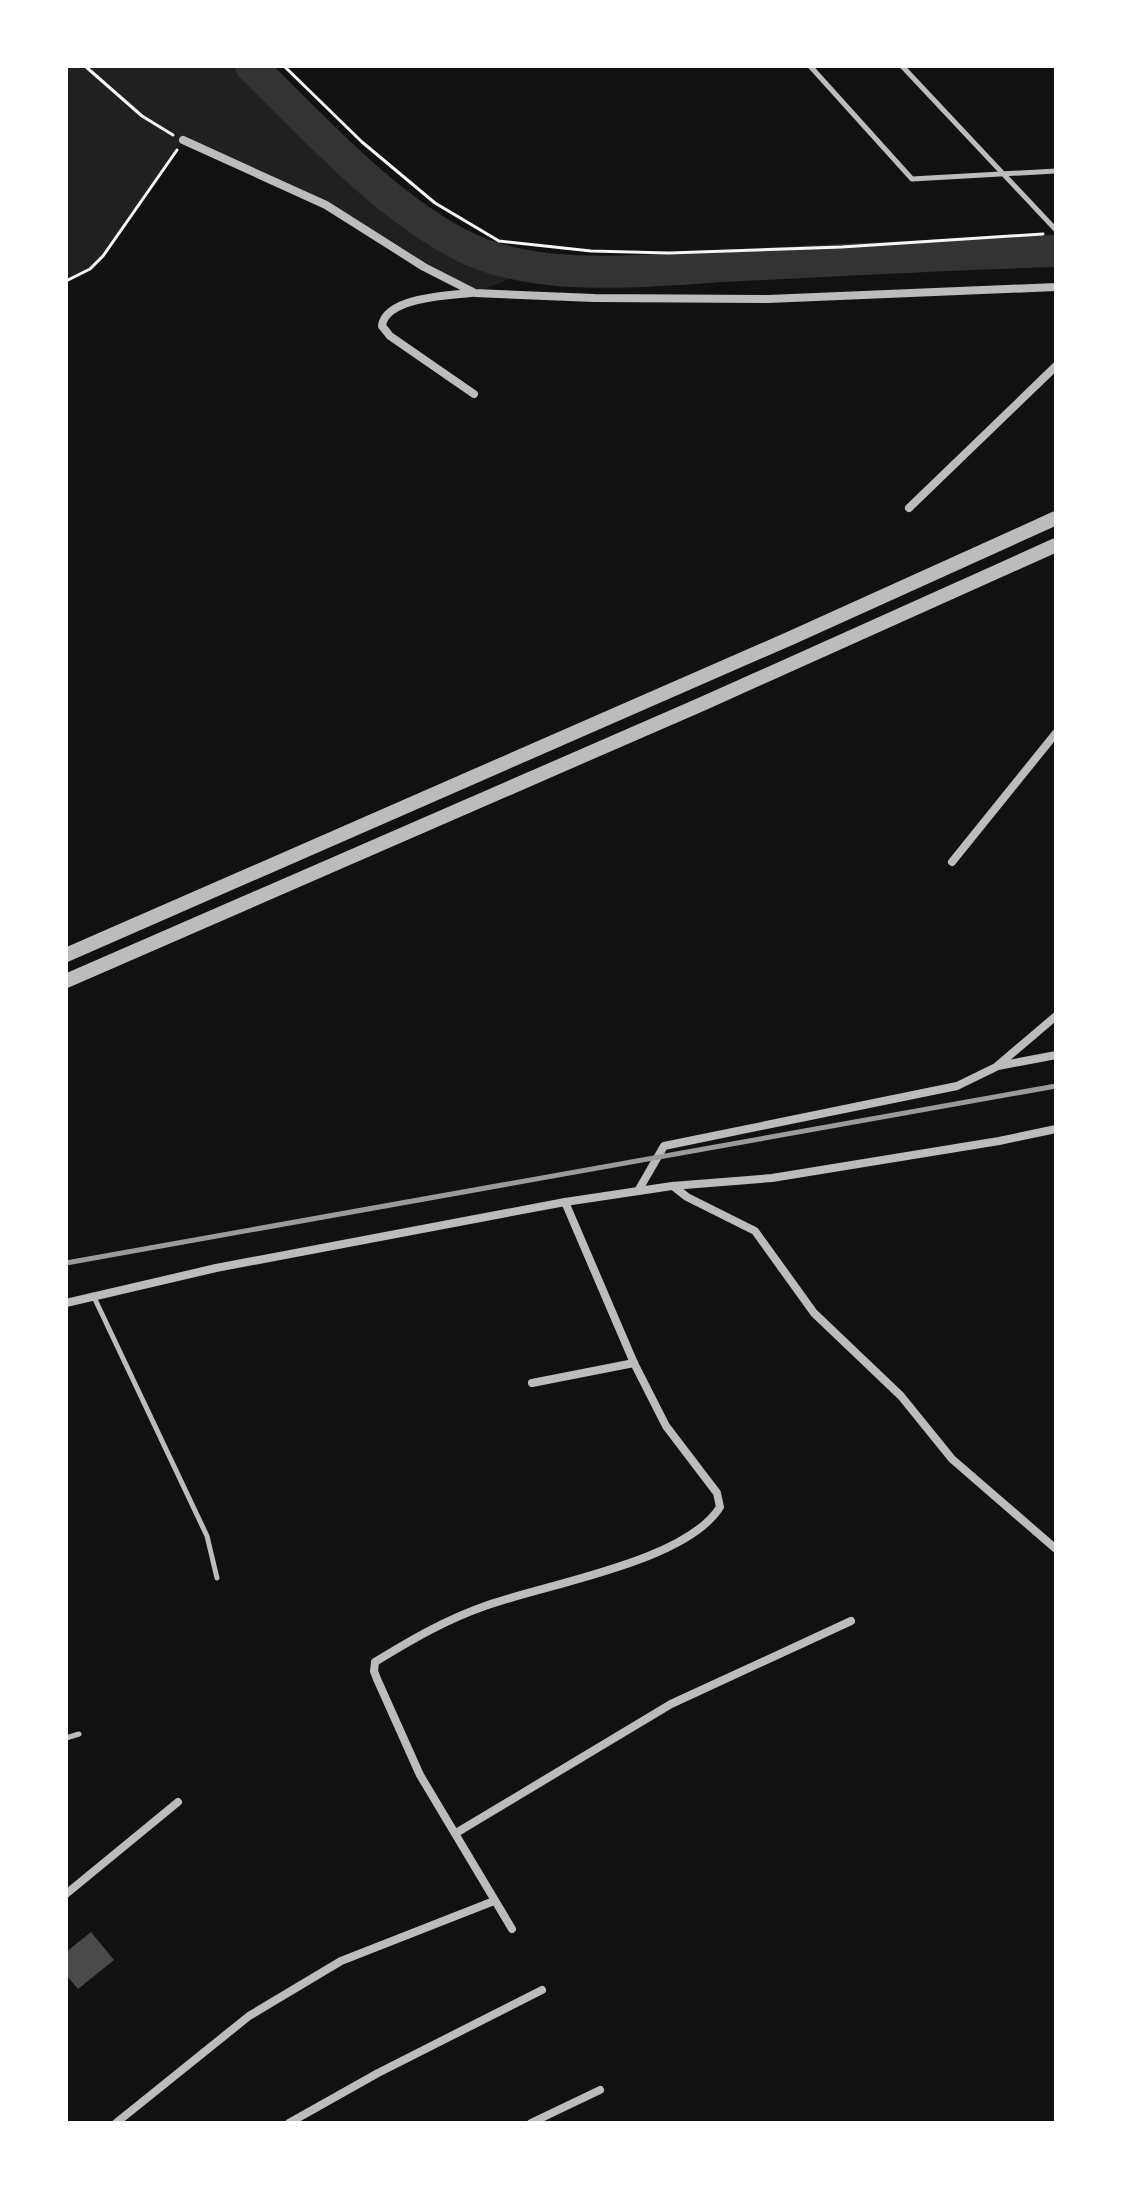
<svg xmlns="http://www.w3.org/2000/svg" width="1122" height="2189" font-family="Raleway,sans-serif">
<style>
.green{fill:#202020}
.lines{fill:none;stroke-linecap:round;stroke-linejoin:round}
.river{stroke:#333;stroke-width:32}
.building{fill:#4a4a4a}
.path{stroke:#f5f5f5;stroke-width:3}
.service{stroke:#bcbcbc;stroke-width:5}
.minor{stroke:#bcbcbc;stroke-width:8}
.tertiary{stroke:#bcbcbc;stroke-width:14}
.rail{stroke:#9a9a9a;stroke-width:5}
</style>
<rect width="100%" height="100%" fill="#111"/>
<!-- green -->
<path class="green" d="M66,66h185c62,62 136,144 217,182 22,10 47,14 71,19l-64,26 -149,-88 -143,-64 -72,105 -21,23 -24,12z"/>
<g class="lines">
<!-- river -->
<path class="river" d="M251,66c63,62 136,143 216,182 79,37 190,21 275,17 105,-5 209,-11 314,-14"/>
</g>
<!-- building -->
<path class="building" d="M91,1932l23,28 -36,29 -12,-14v-23z"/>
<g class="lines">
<!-- path -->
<g class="path">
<path d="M85,66l57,50 31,19"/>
<path d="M284,66l78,76 73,61 64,38 92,10 78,2 173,-6 201,-13"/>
<path d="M66,281l24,-12 13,-13 74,-106"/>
</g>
<!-- service -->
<g class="service">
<path d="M810,66l102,113 144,-8"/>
<path d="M902,66l154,164"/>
<path d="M93,1295l114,241 10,42"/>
<path d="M66,1738l13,-4"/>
</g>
<!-- minor -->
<g class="minor">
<path d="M183,140l143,65 98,62 51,26 119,5 174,1 288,-12"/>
<path d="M471,293c-23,2 -86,5 -89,33l8,10 84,58"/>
<path d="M909,508l147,-142"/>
<path d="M952,862l104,-129"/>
<path d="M998,1066l58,-11"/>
<path d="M673,1186l14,11 68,34 59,82 87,83 51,63 104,90"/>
<path d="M638,1191l26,-45 293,-60 39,-19 60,-51"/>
<path d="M66,1303l150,-35 349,-66 107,-16 100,-8 227,-37 57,-12"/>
<path d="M532,1383l102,-20"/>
<path d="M456,1833l215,-129 180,-83"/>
<path d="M66,1894l112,-92"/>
<path d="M512,1929l-92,-154 -43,-96 -3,-8 1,-9c36,-22 70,-42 110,-56 61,-22 201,-44 235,-99l-3,-14 -51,-67 -32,-63 -69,-161"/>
<path d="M116,2123l133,-107 92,-55 153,-60"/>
<path d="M289,2123l89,-50 164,-83"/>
<path d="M531,2123l69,-33"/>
</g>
<!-- tertiary -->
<g class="tertiary">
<path d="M66,955l727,-318 263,-119"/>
<path d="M66,981l636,-277 354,-159"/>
</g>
<!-- rail -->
<path class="rail" d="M66,1263l990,-177"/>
</g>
<!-- border -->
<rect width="1122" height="2189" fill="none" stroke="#ffffff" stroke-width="136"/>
</svg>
